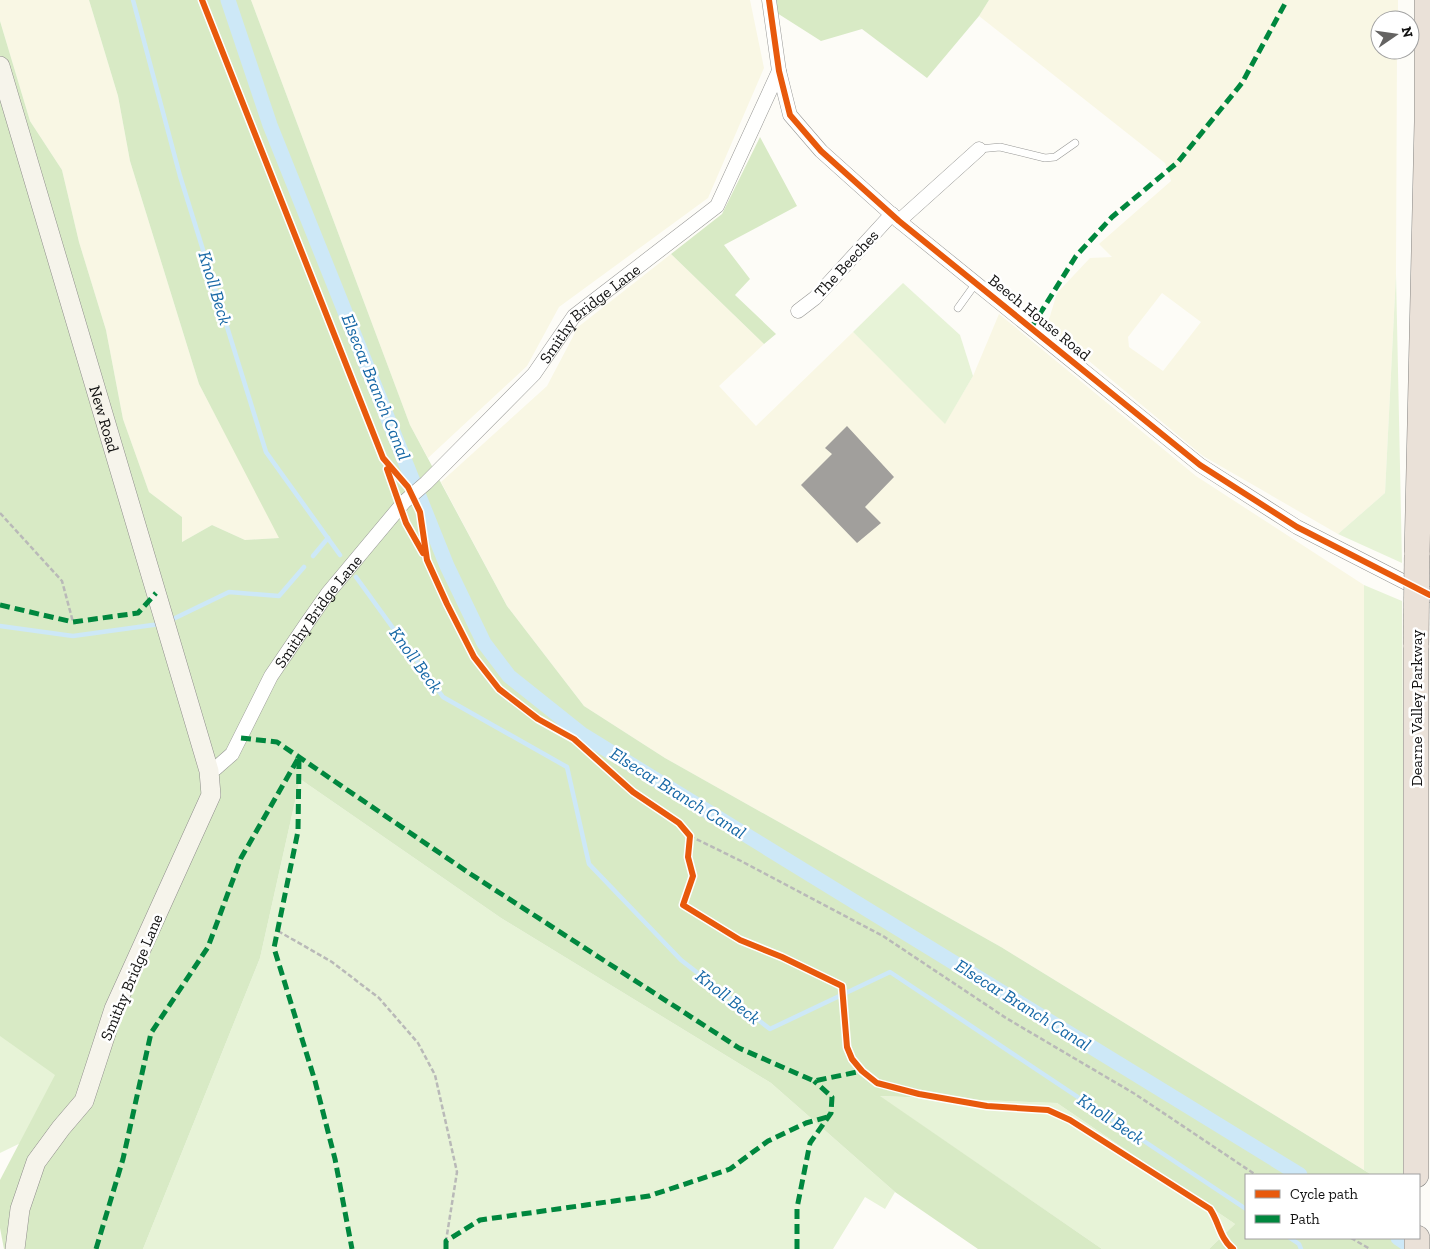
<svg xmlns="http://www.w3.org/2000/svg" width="1430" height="1249" font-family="'Zilla Slab',serif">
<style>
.farmland{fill:#f9f7e4;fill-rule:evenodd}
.green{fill:#e7f3d7}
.forest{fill:#d8eac5}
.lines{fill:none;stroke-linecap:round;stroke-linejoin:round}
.stream{stroke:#cde8f7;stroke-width:4.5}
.canal{stroke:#cde8f7;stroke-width:15}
.building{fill:#a19f9c}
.lane-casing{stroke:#979795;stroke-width:8}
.street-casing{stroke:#979795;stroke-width:15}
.secondary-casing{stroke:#8e8d8b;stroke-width:20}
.highway-casing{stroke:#858482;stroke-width:26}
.path{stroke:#b9b9b8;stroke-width:2.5;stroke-dasharray:5 2.5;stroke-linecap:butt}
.lane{stroke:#fffffe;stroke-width:7}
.street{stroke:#fffffe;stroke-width:14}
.secondary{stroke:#f6f4eb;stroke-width:19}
.highway{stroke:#eae1d8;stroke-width:25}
.highway-bridge-casing{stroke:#858482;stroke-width:26;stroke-linecap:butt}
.highway-bridge{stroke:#eae1d8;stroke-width:25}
.quiet{stroke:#00873e;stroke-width:5;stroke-dasharray:10 5;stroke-linecap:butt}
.cycleway-casing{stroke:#fff;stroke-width:9}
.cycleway{stroke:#e8590c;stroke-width:6}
.labels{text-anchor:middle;stroke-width:5;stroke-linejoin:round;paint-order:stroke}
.street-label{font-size:16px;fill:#111;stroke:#fff}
.water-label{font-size:18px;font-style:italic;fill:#1768a6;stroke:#fff}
</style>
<rect width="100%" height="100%" fill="#fdfcf7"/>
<!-- farmland -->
<g class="farmland">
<path d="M0,0h89l29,96 12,65 69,223 81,154 -35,2 -33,-15 -30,17v-25l-33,-25 -26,-73 -17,-89 -27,-88 -17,-72 -32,-49 -30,-100z"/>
<path d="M251,0h499l14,68 -56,130 -149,109 -32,59 -99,92 -18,-33z"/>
<path d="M989,0h409v20h-18v30h17l-1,224 -11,219 -47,41 -135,-78 -156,-130 10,-33 33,-35 22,-1 -13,-13 72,-63 -6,-18 -186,-147zM1162,293l39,29 -38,49 -34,-24 -1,-10z"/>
<path d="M671,254l93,90 -45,42 37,40 97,-94 92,91 28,-47 26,-62 197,162 168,109v585l-363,-223 -336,-189 -81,-52 -77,-100 -66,-124 106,-96 31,-59z"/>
</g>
<!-- green -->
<g class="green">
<path d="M1396,274l6,289 -64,-29 47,-41z"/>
<path d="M903,283l57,52 13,41 -28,48 -92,-92z"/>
<path d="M1364,585l38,16 4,574h-34l-8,-5z"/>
<path d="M300,779l201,139 270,165 124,109 -10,17 -20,-12 -32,52h-690l117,-291z"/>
<path d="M0,1022l70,46 -37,69 -33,16z"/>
<path d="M879,1096l178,7 178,121 -26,25h-107z"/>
</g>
<!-- forest -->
<g class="forest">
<path d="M89,0h162l159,425 97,181 77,100 81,52 336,189 371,228h-126v63h161v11h-198l26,-25 -178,-121 -177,-7 222,153h-124l-83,-57 -124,-109 -270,-165 -201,-139 -40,179 -117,291h-139l-4,-21v-48l55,-105 -55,-39v-1015l30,100 32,49 17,72 27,88 17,89 26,73 33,25v25l30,-17 33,15 34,-2 -80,-154 -69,-223 -12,-65z"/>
<path d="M776,0h213l-10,16 -52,62 -65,-49 -41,12 -44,-28z"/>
<path d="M760,137l37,69 -73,39 26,34 -15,16 41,39 -12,10 -93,-90 51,-40z"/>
</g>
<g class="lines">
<!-- stream -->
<g class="stream">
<path d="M133,0l47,176 86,276 74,103"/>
<path d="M313,556l15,-18"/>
<path d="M356,577l87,120 124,70 22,97 92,96 89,69 120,-57 356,237"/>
<path d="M169,621l60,-29 50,4 25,-29"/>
<path d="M0,626l73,10 87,-12"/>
<path d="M1290,1238l9,6 2,5"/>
</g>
<!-- canal -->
<g class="canal">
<path d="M228,0l42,125 177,441 37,77 25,33 74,59 717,440"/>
<path d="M1398,1238l17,11"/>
</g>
</g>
<!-- building -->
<path class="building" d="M847,426l47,51 -29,30 16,16 -24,20 -56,-58 31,-31 -7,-6z"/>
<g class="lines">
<defs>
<g id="lane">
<path d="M979,149l21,-2 45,11 10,-1 20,-14"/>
<path d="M958,308l18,-25"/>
</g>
<g id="street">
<path d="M769,0l10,71 11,44 31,36 78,70 301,244 97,62 133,68"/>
<path d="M899,221l80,-72"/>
<path d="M798,311l17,-13 77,-84"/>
<path id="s1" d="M209,771l7,-3 16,-14 39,-78 36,-53 21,-30 76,-91 22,-19 108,-109 40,-58 143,-110 62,-135"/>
</g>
<g id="secondary">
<path id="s2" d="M0,66l209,705 2,24 -97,214 -30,92 -23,27 -25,34 -16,47 -5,40"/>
</g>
<g id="highway">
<path d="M1417,555l10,-433v-122"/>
<path d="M1416,645v530"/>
<path d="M1417,1238v11"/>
</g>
</defs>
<!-- lane casing -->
<use href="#lane" class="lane-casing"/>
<!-- street casing -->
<use href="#street" class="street-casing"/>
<!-- secondary casing -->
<use href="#secondary" class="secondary-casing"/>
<!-- highway casing -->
<use href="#highway" class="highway-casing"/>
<!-- path -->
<g class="path">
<path d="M0,513l62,68 11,41"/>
<path d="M690,836l51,25 142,75 123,82 129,76 121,81"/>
<path d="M278,931l54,31 47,36 39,45 17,32 22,97 -11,69"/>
<path d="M1351,1238l19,11"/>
</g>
<!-- lane -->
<use href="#lane" class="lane"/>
<!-- street -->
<use href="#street" class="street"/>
<!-- secondary -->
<use href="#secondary" class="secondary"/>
<!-- highway -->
<use href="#highway" class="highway"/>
<defs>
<path id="highway-bridge" d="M1416,645l1,-90"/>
</defs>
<!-- highway-bridge casing -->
<use href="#highway-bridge" class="highway-bridge-casing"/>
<!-- highway-bridge -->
<use href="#highway-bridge" class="highway-bridge"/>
<!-- quiet -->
<g class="quiet">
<path d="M1031,328l45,-72 36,-39 66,-55 64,-79 45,-83"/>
<path d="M0,605l73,17 65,-9 18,-20"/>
<path d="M241,738l36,4 192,131 270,175 75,33 48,-10"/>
<path d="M299,759l-1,72 -24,117 41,133 20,78 17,90"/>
<path d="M96,1249l27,-90 28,-126 57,-86 33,-89 58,-101"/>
<path d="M446,1249v-8l34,-21 169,-24 81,-27 38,-28 38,-18 21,-6"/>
<path d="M797,1249v-41l13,-65 21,-30 1,-16 -18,-16"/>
</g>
<defs>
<g id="cycleway">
<path d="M202,0l181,458 25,29 12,25 7,48 20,44 27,53 25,32 39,30 36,20 59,53 46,31 11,13 -2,21 5,19 -10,29 57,35 42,17 60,29 5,61 5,12 10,12 15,12 42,11 68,12 61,4 22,10 140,89c9,13 10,30 23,40"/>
<path d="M769,0l10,71 11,44 31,36 78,70 301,244 97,62 133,68"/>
<path d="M387,469l19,54 17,30"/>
</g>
</defs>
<!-- cycleway casing -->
<use href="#cycleway" class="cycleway-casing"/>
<!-- cycleway -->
<use href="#cycleway" class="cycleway"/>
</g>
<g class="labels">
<!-- street labels -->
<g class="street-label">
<text transform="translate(846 263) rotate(-47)" y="6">The Beeches</text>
<text dy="6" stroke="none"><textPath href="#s1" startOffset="601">Smithy Bridge Lane</textPath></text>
<text transform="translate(1040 317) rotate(39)" y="6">Beech House Road</text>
<text dy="6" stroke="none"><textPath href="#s2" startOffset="368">New Road</textPath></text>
<text dy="6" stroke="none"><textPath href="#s1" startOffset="196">Smithy Bridge Lane</textPath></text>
<text transform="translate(1416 708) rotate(-90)" y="6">Dearne Valley Parkway</text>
<text transform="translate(131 977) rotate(-67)" y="6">Smithy Bridge Lane</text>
</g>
<!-- water labels -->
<g class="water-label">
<text transform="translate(215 288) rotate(73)" y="6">Knoll Beck</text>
<text transform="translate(376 387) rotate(68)" y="6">Elsecar Branch Canal</text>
<text transform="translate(416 660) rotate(54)" y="6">Knoll Beck</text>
<text transform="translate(678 793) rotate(32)" y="6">Elsecar Branch Canal</text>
<text transform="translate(728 997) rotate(38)" y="6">Knoll Beck</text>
<text transform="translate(1023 1005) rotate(32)" y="6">Elsecar Branch Canal</text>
<text transform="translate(1111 1119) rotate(34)" y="6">Knoll Beck</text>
</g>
</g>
<!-- legend -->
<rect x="1245" y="1174" width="175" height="65" fill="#ffffff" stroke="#a0a0a0"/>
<rect x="1255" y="1190" width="25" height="8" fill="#e8590c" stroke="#a0a0a0"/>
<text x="1290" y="1199" font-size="15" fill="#111111">Cycle path</text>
<rect x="1255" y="1215" width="25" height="8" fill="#00873e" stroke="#a0a0a0"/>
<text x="1290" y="1224" font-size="15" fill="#111111">Path</text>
<!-- north arrow -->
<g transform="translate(1395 35) rotate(77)"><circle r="24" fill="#ffffff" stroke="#a0a0a0"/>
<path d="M0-4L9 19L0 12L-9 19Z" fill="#646362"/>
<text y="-8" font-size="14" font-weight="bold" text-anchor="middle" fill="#111111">N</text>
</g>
</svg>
